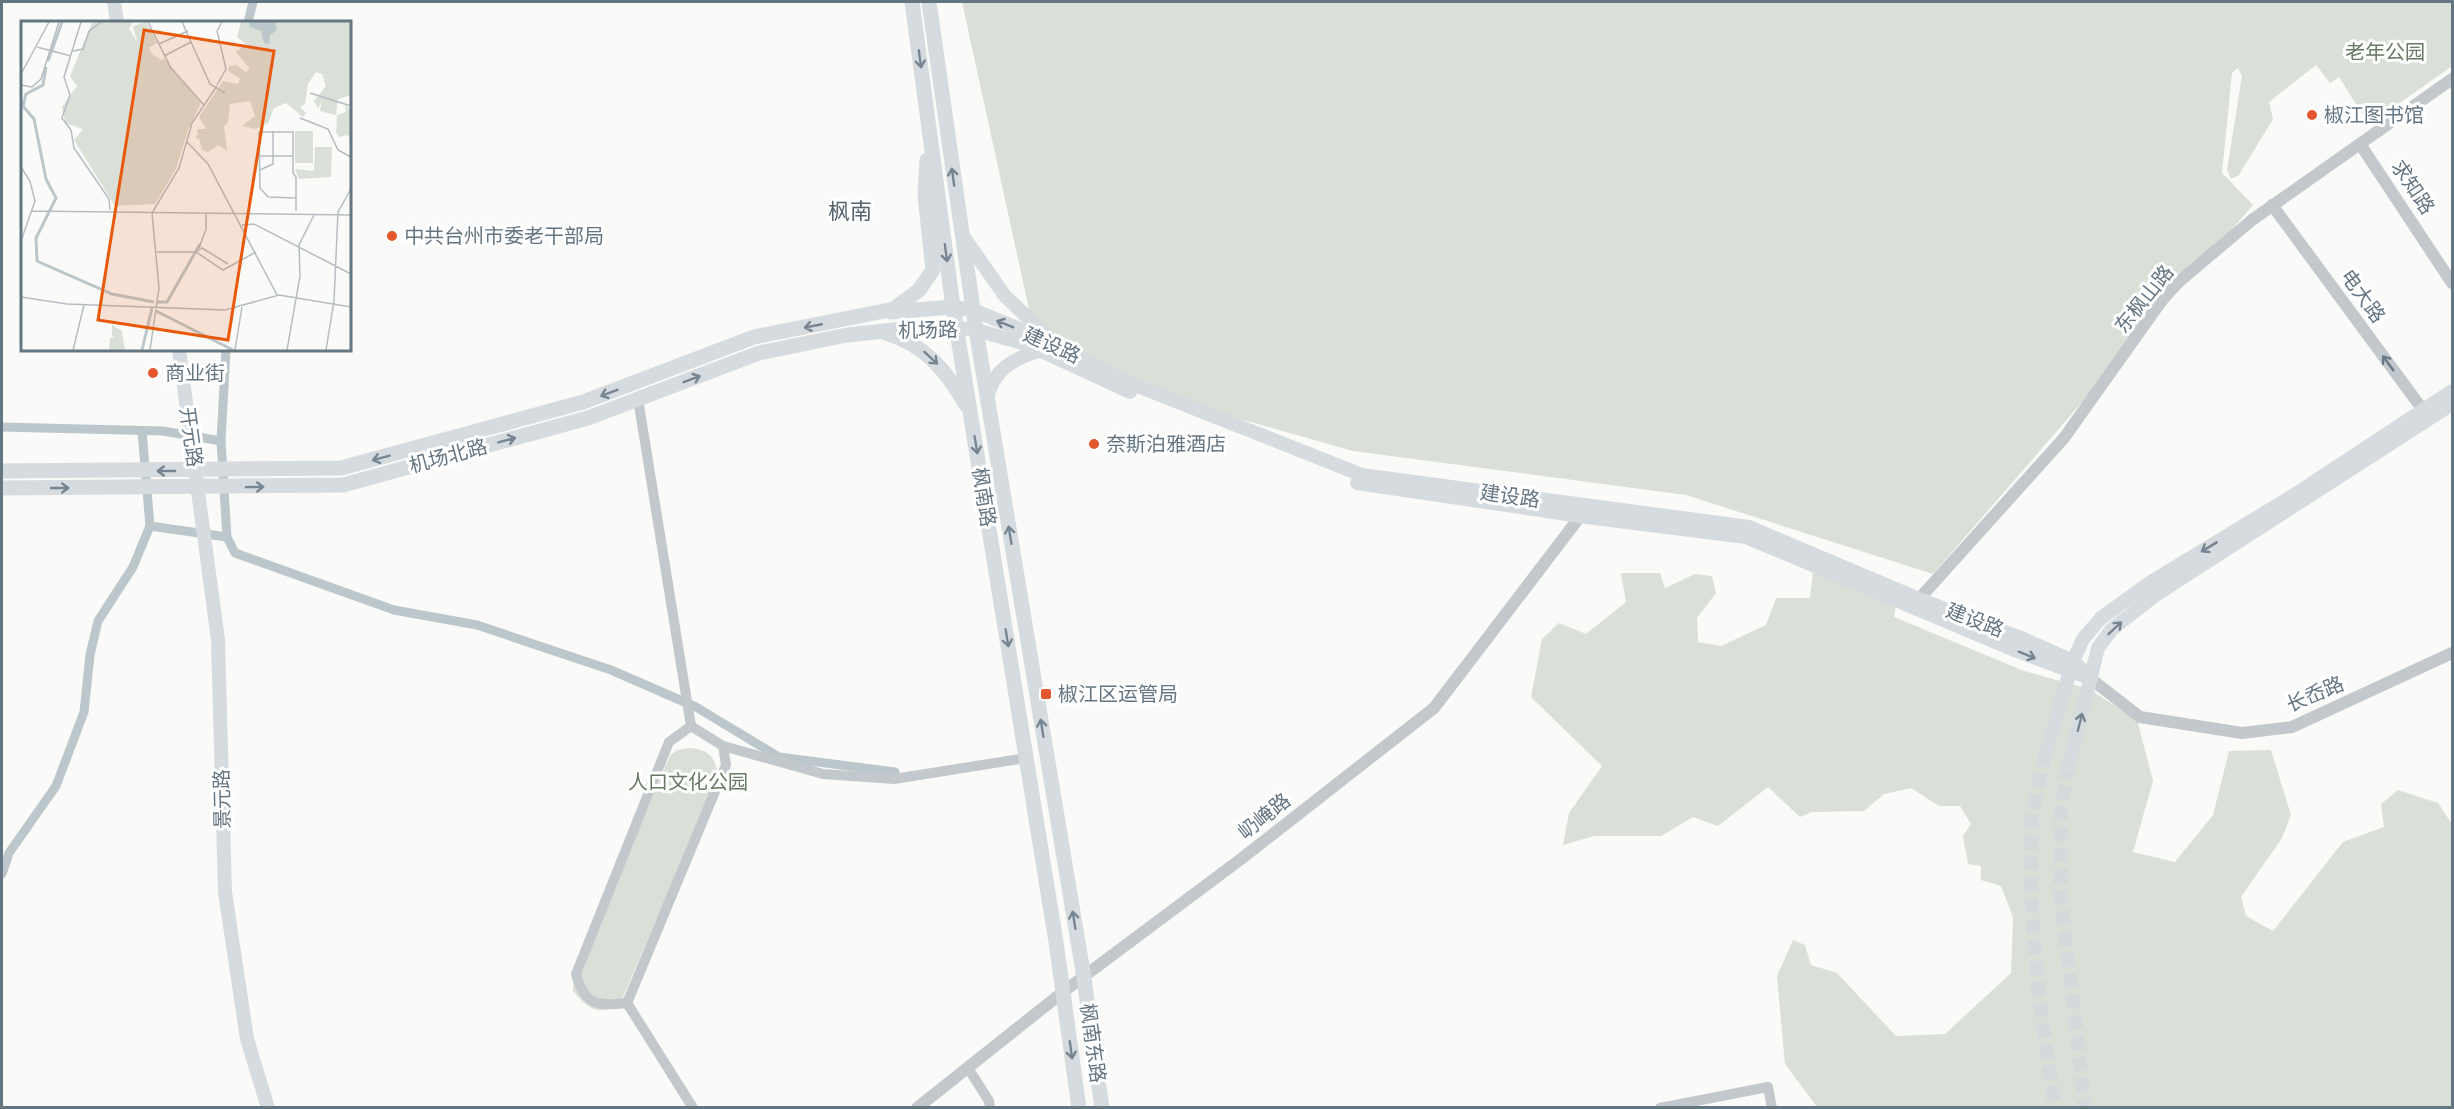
<svg xmlns="http://www.w3.org/2000/svg" width="2454" height="1109" font-family="'Archivo Narrow','Noto Sans SC',sans-serif">
<style>
.green{fill:#dadfd7}
.lines{fill:none;stroke-linecap:round;stroke-linejoin:round}
.canal{stroke:#bbc7cb;stroke-width:9}
.secondary-tunnel{stroke:#d5d9db;stroke-width:14;stroke-dasharray:14 7;stroke-linecap:butt}
.minor{stroke:#c3c8cc;stroke-width:10}
.tertiary{stroke:#c3c8cc;stroke-width:12}
.secondary{stroke:#d6dbdf;stroke-width:14}
.primary{stroke:#d6dbdf;stroke-width:15}
.oneway{stroke:#768591}
.oneway2{stroke:#6a7a87}
.poi-dot{fill:#e4572e;stroke:#fff;stroke-width:2}
.labels{text-anchor:middle;stroke-width:6;stroke-linejoin:round;paint-order:stroke}
.park-label{font-size:20px;fill:#687a64;stroke:#fff}
.poi-label{font-size:20px;fill:#657683;stroke:#fff;text-anchor:start}
.street-label{font-size:20px;fill:#657683;stroke:#fff}
.quarter-label{font-size:22px;fill:#57646e;stroke:#fff}
.inset-river{fill:none;stroke:#bbc7cb;stroke-width:3}
.inset-road{fill:none;stroke:#b5bdc2;stroke-width:1.5}
.view{fill:#e8590c;fill-opacity:0.15;stroke:#e8590c;stroke-width:3}
.inset-edge{fill:none;stroke:#657683;stroke-width:3}
</style>
<rect width="100%" height="100%" fill="#fafaf8"/>
<!-- green -->
<g class="green">
<path d="M962,2h1490v64l-83,59 -30,-48 -9,6 -14,-18 -47,37 4,17 -34,56 -8,4 -4,-9 15,-94 -4,-8 -6,5 -10,100 31,32 -320,369 -247,-79 -333,-44 -198,-56 -123,-72z"/>
<path d="M1813,572l83,33 -2,12 130,54 65,18 48,31 16,61 -20,71 42,10 38,-47 16,-64 42,-1 20,65 -9,23 -41,59 5,19 27,15 70,-89 41,-15 -3,-23 17,-14 40,13 14,21v283h-635l-32,-43 -8,-88 16,-36 12,5 6,20 26,8 59,63 49,-2 66,-61 2,-56 -12,-31 -20,-6v-14l-13,-2 -5,-28 8,-12 -11,-18h-21l-28,-18 -27,6 -20,17 -52,1 -12,5 -32,-30 -50,39 -25,-9 -32,19h-67l-31,9 6,-32 33,-47 -71,-69 11,-58 17,-16 27,11 40,-32 -5,-29h39l5,15 30,-14 17,2 4,17 -19,25 1,24 23,4 45,-21 10,-27h34z"/>
<path d="M688,748c22,0 33,14 27,36l-93,215c-19,20 -34,11 -49,-8l1,-12 96,-223 7,-6z"/>
</g>
<g class="lines">
<!-- canal -->
<g class="canal">
<path d="M248,22l5,-20"/>
<path d="M2,427l161,4 58,10 6,96 8,16 159,57 83,15 134,45 85,37 83,50 116,15"/>
<path d="M221,441l5,-91"/>
<path d="M150,526l77,11"/>
<path d="M2,874l7,-21 47,-67 28,-74 6,-57 8,-34 35,-54 17,-41 -8,-95"/>
</g>
<!-- secondary-tunnel -->
<g class="secondary-tunnel">
<path d="M2046,753l-14,60 -1,81 7,95 17,119"/>
<path d="M2069,765l-8,43 -1,82 25,218"/>
</g>
<!-- minor -->
<g class="minor">
<path d="M638,399l53,327 -22,16 -93,232c9,32 21,32 51,29l66,105"/>
<path d="M723,746l100,28 71,5 132,-21"/>
<path d="M627,1003l99,-238 -3,-19 -32,-20"/>
<path d="M968,1068l21,33 1,7"/>
<path d="M1660,1108l108,-21 4,21"/>
</g>
<!-- tertiary -->
<g class="tertiary">
<path d="M2360,144l92,139"/>
<path d="M2272,205l151,205"/>
<path d="M1919,599l145,-161 101,-142 16,-16 71,-60 200,-141"/>
<path d="M2091,679l49,38 102,16 50,-6 160,-74"/>
<path d="M917,1108l146,-116 178,-133 193,-151 151,-198"/>
</g>
<!-- secondary -->
<g class="secondary">
<path d="M114,2l3,20"/>
<path d="M963,236l42,60 44,42"/>
<path d="M973,310l76,31 71,38 242,96 387,52 170,72 102,39 52,23 18,18"/>
<path d="M976,330l50,14 104,48"/>
<path d="M179,350l39,290 7,252 22,147 21,69"/>
<path d="M987,400c5,-30 26,-41 53,-50"/>
<path d="M1357,483l230,34 159,20 271,114 72,27"/>
<path d="M2046,753l27,-92 10,-22 18,-21 50,-36 140,-85 161,-106"/>
<path d="M2069,765l29,-117 14,-19 45,-35 295,-190"/>
</g>
<!-- primary -->
<g class="primary">
<path d="M912,2l41,305 103,635 23,166"/>
<path d="M929,2l47,328 108,648 18,130"/>
<path d="M891,312l62,-5 10,2"/>
<path d="M886,333c39,12 60,37 80,72"/>
<path d="M2,471l339,-3 242,-66 171,-65 140,-28 25,-19 14,-20 -8,-75 2,-35"/>
<path d="M2,488l341,-3 245,-67 171,-65 88,-18 65,-7 53,1"/>
</g>
</g>
<!-- one-way arrows -->
<defs><path id="oneway-shaft" d="M-6 0H5M1.5-3L5.5 0L1.5 3" fill="none" stroke-width="1.6" stroke-linecap="round" stroke-linejoin="round" transform="scale(1.5)"/></defs>
<g class="oneway">
<use href="#oneway-shaft" transform="translate(920 59) rotate(82)"/>
<use href="#oneway-shaft" transform="translate(953 177) rotate(-98)"/>
<use href="#oneway-shaft" transform="translate(946 253) rotate(82)"/>
<use href="#oneway-shaft" transform="translate(1005 324) rotate(-158)"/>
<use href="#oneway-shaft" transform="translate(813 326) rotate(169)"/>
<use href="#oneway-shaft" transform="translate(931 358) rotate(43)"/>
<use href="#oneway-shaft" transform="translate(692 379) rotate(-21)"/>
<use href="#oneway-shaft" transform="translate(609 393) rotate(159)"/>
<use href="#oneway-shaft" transform="translate(507 440) rotate(-15)"/>
<use href="#oneway-shaft" transform="translate(976 445) rotate(81)"/>
<use href="#oneway-shaft" transform="translate(381 458) rotate(165)"/>
<use href="#oneway-shaft" transform="translate(166 471) rotate(-180)"/>
<use href="#oneway-shaft" transform="translate(255 487) rotate(-1)"/>
<use href="#oneway-shaft" transform="translate(60 488)"/>
<use href="#oneway-shaft" transform="translate(1010 535) rotate(-99)"/>
<use href="#oneway-shaft" transform="translate(2209 547) rotate(149)"/>
<use href="#oneway-shaft" transform="translate(2115 628) rotate(-43)"/>
<use href="#oneway-shaft" transform="translate(1007 638) rotate(81)"/>
<use href="#oneway-shaft" transform="translate(2027 655) rotate(22)"/>
<use href="#oneway-shaft" transform="translate(2080 722) rotate(-76)"/>
<use href="#oneway-shaft" transform="translate(1042 728) rotate(-99)"/>
<use href="#oneway-shaft" transform="translate(1074 920) rotate(-99)"/>
<use href="#oneway-shaft" transform="translate(1071 1050) rotate(82)"/>
</g>
<use class="oneway2" href="#oneway-shaft" transform="translate(2388 363) rotate(-126)"/>
<!-- markers -->
<g class="poi-dot">
<circle cx="2312" cy="115" r="6"/>
<circle cx="392" cy="236" r="6"/>
<circle cx="153" cy="373" r="6"/>
<circle cx="1094" cy="444" r="6"/>
<rect x="1040" y="688" width="12" height="12" rx="3"/>
</g>
<g class="labels">
<!-- park labels -->
<g class="park-label">
<text x="2385" y="59">老年公园</text>
<text x="688" y="789">人口文化公园</text>
</g>
<!-- poi labels -->
<g class="poi-label">
<text x="2324" y="122">椒江图书馆</text>
<text x="404" y="243">中共台州市委老干部局</text>
<text x="165" y="380">商业街</text>
<text x="1106" y="451">奈斯泊雅酒店</text>
<text x="1058" y="701">椒江区运管局</text>
</g>
<!-- street labels -->
<g class="street-label">
<text transform="translate(2413 187) rotate(56)" y="7">求知路</text>
<text transform="translate(2363 296) rotate(54)" y="7">电大路</text>
<text transform="translate(2144 299) rotate(-51)" y="7">东枫山路</text>
<text transform="translate(928 330) rotate(-1)" y="7">机场路</text>
<text transform="translate(1052 345) rotate(24)" y="7">建设路</text>
<text transform="translate(191 437) rotate(82)" y="7">开元路</text>
<text transform="translate(448 456) rotate(-15)" y="7">机场北路</text>
<text transform="translate(1510 496) rotate(8)" y="7">建设路</text>
<text transform="translate(984 497) rotate(81)" y="7">枫南路</text>
<text transform="translate(1975 620) rotate(21)" y="7">建设路</text>
<text transform="translate(2315 694) rotate(-23)" y="7">长岙路</text>
<text transform="translate(222 799) rotate(-91)" y="7">景元路</text>
<text transform="translate(1264 816) rotate(-38)" y="7">屷崦路</text>
<text transform="translate(1093 1043) rotate(82)" y="7">枫南东路</text>
</g>
<!-- quarter labels -->
<g class="quarter-label">
<text x="850" y="219">枫南</text>
</g>
</g>
<!-- overview -->
<g transform="translate(21 21)">
<rect width="330" height="330" fill="#fafaf8"/>
<path d="M79,1h33l-4,7 8,12 -4,-15 13,-4 11,21 -8,5 3,6 9,6 3,-2 37,45 -13,27 -12,39 -21,35 -40,2 -41,-66 9,-11 -18,-6 -3,-16 15,-21 -7,-10 22,-53zM220,1h110v73l-13,4 -2,16 -16,-4 2,-11 -4,9 -4,-8 12,-15 -4,-12 -6,-2 -8,12 -3,20 -5,3 6,6 -3,4 -17,-14 -12,5 -6,15 -12,6 -14,-3 13,-10 -5,-15 -20,3 -2,19 -4,3 3,25 -9,-6 -10,7 -6,-2 -3,-11h-3l2,-10h8l-7,-12 24,-36 15,3 2,-5 -12,-8 1,-5 8,-1 8,7 5,-3 -14,-17 10,-8 -9,-7zM324,83l6,6v29l-4,-4 -8,2 -3,-5 1,-17 9,-3zM274,110h18v32h-18zM294,126h17l-1,30 -32,2 -4,-10 19,2zM91,304l10,6 3,19h-16l1,-12 5,-1 -3,-1z" fill="#dadfd7"/>
<path d="M228,1h26l2,8 -7,5 -1,9 -5,-1 -3,-12 -11,-4z" fill="#bbc7cb"/>
<path class="inset-river" d="M27,40l14,-39M2,85l11,13 12,60 10,19 -20,40 1,23 75,33 42,8M2,85l3,-12 17,-9 3,-18M136,281h10l33,-58M135,290l77,39M121,329l10,-42"/>
<path class="inset-road" d="M60,1l-17,55 6,18 -8,23 9,12 3,18 35,51 1,11M127,1l23,46 33,37M161,1l28,62 15,9M138,23l29,-13M16,26l34,9M52,30l10,-2 6,-18 12,-9M143,35l27,-14M0,53l28,-52M0,64l11,2 9,-8 18,-57M196,64l9,-16 -9,-38 5,-9M289,72l41,13M279,97l28,11 10,21 13,7M166,121l21,22 69,131M239,135h33M0,146l9,14 5,20 -14,40M239,149l13,-6v-33M275,177l-28,-1 -8,-9 -1,-56h34v41l3,4v34M10,190l320,4M221,204l12,-1 97,50M178,227l7,-19v-16M136,231h39l27,18 33,-18M175,231l6,-4 26,16M0,276l46,7 158,6 54,-15 72,12M52,329l11,-45M129,329l9,-62 -7,-75 27,-45 13,-45 25,-37M214,329l7,-43M266,329l13,-74 -1,-31 15,-30M305,329l8,-49 4,-89 13,-23"/>
<path class="view" d="M123,9l130,21 -46,289 -130,-20z"/>
<rect width="330" height="330" class="inset-edge"/>
</g>
<!-- border -->
<rect width="2454" height="1109" fill="none" stroke="#657683" stroke-width="6"/>
</svg>
